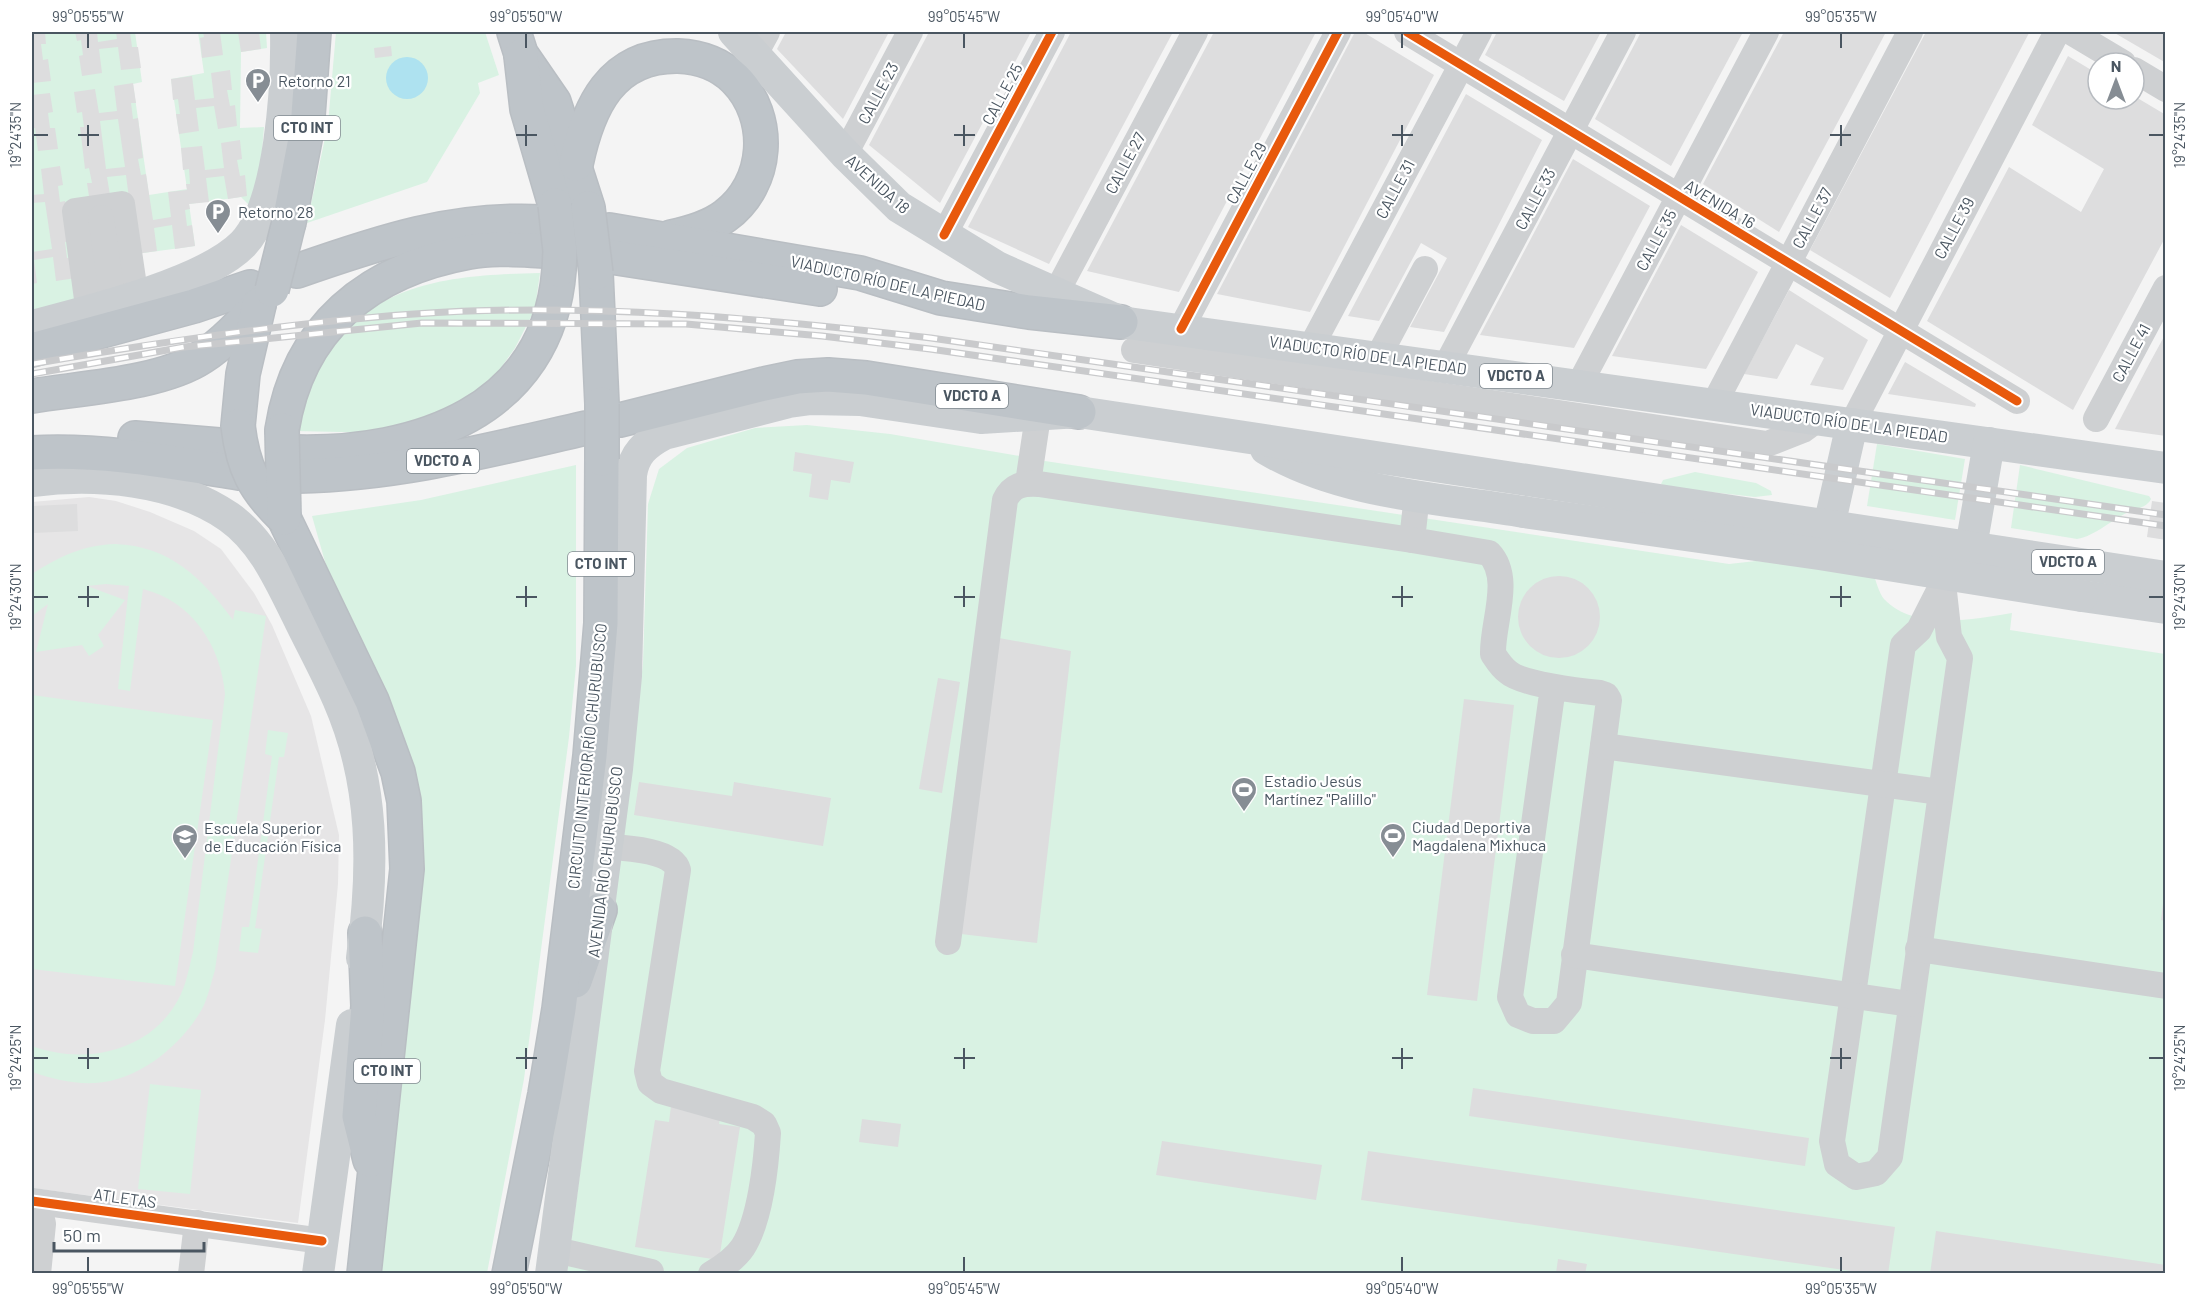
<svg xmlns="http://www.w3.org/2000/svg" width="2197" height="1305" font-family="Barlow,sans-serif">
<style>
.education{fill:#e6e5e6}
.green{fill:#d9f2e3}
.water{fill:#aee2f0}
.building{fill:#ddddde;fill-rule:evenodd}
.lines{fill:none;stroke-linecap:round;stroke-linejoin:round}
.highway-casing{stroke:#b9bec3;stroke-width:36}
.minor{stroke:#ced0d2;stroke-width:26}
.major{stroke:#caced1;stroke-width:32}
.highway{stroke:#bec4c9;stroke-width:33}
.rail-casing{stroke:#c9cacc;stroke-width:7}
.rail{stroke:#fff;stroke-width:4.5;stroke-dasharray:14;stroke-linecap:butt}
.highway-bridge-casing{stroke:#b9bec3;stroke-width:36;stroke-linecap:butt}
.major-bridge{stroke:#caced1;stroke-width:32}
.highway-bridge{stroke:#bec4c9;stroke-width:33}
.cycleway-casing{stroke:#fff;stroke-width:13}
.cycleway{stroke:#e8590c;stroke-width:9}
.ticks{fill:none;stroke:#4a5661;stroke-width:2}
.labels{text-anchor:middle;stroke-width:4.5;stroke-linejoin:round;paint-order:stroke}
.shield{fill:#fff;stroke:#808990;stroke-width:1.5}
.shield-label{font-size:15px;font-weight:bold;fill:#4a5661}
.poi-label{font-size:16px;fill:#4a5661;stroke:#fff;text-anchor:start}
.street-label{font-size:16px;fill:#4a5661;stroke:#fff}
.neatline{fill:none;stroke:#4a5661;stroke-width:2}
.ticks-label{font-size:15px;text-anchor:middle;fill:#4a5661}
</style>
<rect width="100%" height="100%" fill="#f4f4f4"/>
<!-- education -->
<path class="education" d="M89,497l27,4 34,11 44,19 27,18 33,44 18,32 39,91 28,119 -1,49 -13,136 -27,203 -266,-35v-686z"/>
<!-- green -->
<g class="green">
<path d="M32,32h103l7,50 -9,2 16,111 38,-6 -16,-110 33,-6 -6,-41h68l1,16 -26,4 -1,76 24,-1 -4,49 -10,30 -9,-9 -52,7 6,42 -59,8 -49,45 -55,14z"/>
<path d="M336,32h149l14,43 -21,8 2,10 -53,89 -120,41 21,-99z"/>
<path d="M540,273l-5,36 -20,39 -22,31 -28,26 -79,28 -91,-2c3,-16 4,-38 12,-53 4,-10 15,-20 22,-29 53,-70 130,-74 211,-76z"/>
<path d="M807,425l83,9 130,22 17,9 8,-4 684,103 27,-3 117,12c3,8 6,20 11,26 32,33 89,20 128,14l-2,17 155,24v619l-1598,1 63,-489 13,-122 5,-159 11,-35 28,-21 68,-20z"/>
<path d="M1877,444l88,15 -10,61 -88,-14z"/>
<path d="M576,465v201l-7,71 -45,342 -37,194h-106l31,-406 -100,-351 109,-16z"/>
<path d="M2020,465l129,31 2,3c-4,8 -12,9 -20,12 -18,7 -35,25 -54,28l-66,-11z"/>
<path d="M1695,472l61,11 15,8 1,4 -17,2 -88,-10 -6,-3 2,-4z"/>
<path d="M115,544c55,2 87,34 118,76l2,-10 31,6 -51,354c-4,12 -7,28 -13,39 -21,37 -64,72 -107,74 -23,1 -42,-4 -63,-11v-26c51,19 117,7 146,-46 8,-14 11,-32 15,-48l32,-258c-4,-48 -33,-93 -82,-105l-13,102 -12,-2 11,-103 -23,-2 -19,2 38,14 -27,35 6,11 -15,10 -7,-11 -46,7 12,-48 -16,12v-42c27,-17 50,-29 83,-30z"/>
<path d="M32,695l181,25 -38,266 -143,-17z"/>
<path d="M268,730l20,3 -4,24h-5l-24,171 7,1 -4,24 -19,-2 3,-24h7l23,-171 -7,-2z"/>
<path d="M150,1084l51,6 -11,104 -52,-5z"/>
</g>
<!-- water -->
<circle class="water" cx="407" cy="78" r="21"/>
<!-- building -->
<g class="building">
<path d="M32,32h13l1,12h-5l2,16 5,-1 3,22 -19,2z"/>
<path d="M75,32h22l1,10 19,-3 -1,-7h14l2,15h6l3,21 -20,2 -3,-23 -19,2 3,24 -20,3 -3,-20 4,-1 -2,-15 -4,1z"/>
<path d="M203,32h17l3,23 -21,3 -2,-20 4,-1z"/>
<path d="M238,32h21l2,17 -20,3z"/>
<path d="M786,32h103l-46,87 -66,-70z"/>
<path d="M929,32h102l-91,171 -71,-58z"/>
<path d="M1071,32h102l-124,232 -81,-37z"/>
<path d="M1214,32h102l-137,260 -92,-21z"/>
<path d="M1355,32h8l71,43 -124,237 -93,-18z"/>
<path d="M1497,32h104l-37,69 -79,-46z"/>
<path d="M1641,32h102l-72,134 -76,-47z"/>
<path d="M1784,32h102l-107,200 -76,-48z"/>
<path d="M1926,32l103,1 -139,265 -80,-48z"/>
<path d="M2113,32h53v31l-5,-3z"/>
<path d="M391,46l1,10 -17,2 -1,-10z"/>
<path d="M2068,56l30,18v25h36v-3l32,19v121l-93,174 -146,-89 82,-154 72,45 23,-43 -72,-44z"/>
<path d="M230,70l2,20h-5l3,16 5,-1 2,21 -19,3 -4,-23 -18,2 3,23 -20,3 -3,-20h4l-2,-15 -5,1 -2,-21 21,-3 3,24 19,-2 -3,-25z"/>
<path d="M133,83l3,20h-5l2,16 5,-1 5,40 -5,1 3,16 5,-1 7,46 18,-3 -3,-25 19,-2 -1,-6h4l-1,-15 -6,1 -2,-22 21,-2 3,24 19,-2 -3,-25 19,-3 2,19 -5,1 3,16 5,-1 2,21 -19,3 -4,-23 -18,2 3,24 -20,2 1,5 -5,1 2,16 5,-1 3,21 -20,3 -3,-24 -18,3 3,23 -21,3 -10,-79 -19,2 4,24 -21,2 -3,-20h5l-3,-15 -4,1 -5,-42h4l-2,-15 -5,1 -3,-21 21,-3 4,24 18,-2 -3,-25zM118,119l7,48 -19,2 -6,-48z"/>
<path d="M50,93l3,19 -5,1 2,15h5l3,21 -20,2 -3,-23 -3,1v-8l2,-1 -2,-25z"/>
<path d="M1466,94l76,46 -98,192 -34,-5 37,-69 -26,-15 -42,78 -31,-5z"/>
<path d="M1573,159l77,47 -76,142 -94,-13z"/>
<path d="M60,166l3,19 -5,1 2,16 5,-1 5,41h-5l2,16 6,-1 3,21 -20,3 -3,-24 -19,3 3,23 -5,1v-32l20,-3 -7,-47 -13,1v-8l12,-1 -3,-25z"/>
<path d="M1681,225l77,47 -35,66 -17,31 -94,-13z"/>
<path d="M1789,290l79,50 -25,50 -33,-5 14,-27 -28,-14 -19,35 -33,-5z"/>
<path d="M2166,333v103l-51,-7 33,-63z"/>
<path d="M1905,362l71,42 -1,3 -87,-13z"/>
<path d="M795,452l59,10 -4,21 -19,-3 -3,20 -19,-3 3,-23 -19,-3z"/>
<path d="M2152,501l14,2v37l-19,-3z"/>
<path d="M77,504l1,27 -45,2 -1,-27z"/>
<circle cx="1559" cy="617" r="41"/>
<path d="M999,638l72,13 -34,292 -76,-9z"/>
<path d="M938,678l22,4 -18,111 -23,-4z"/>
<path d="M1464,699l50,6 -37,296 -50,-6z"/>
<path d="M639,782l93,14 2,-14 97,16 -8,48 -189,-31z"/>
<path d="M2164,895h2v26l-5,-1z"/>
<path d="M1473,1088l336,50 -4,28 -336,-50z"/>
<path d="M671,1106l50,7 -2,11 21,3 -21,133 -84,-13 20,-127 14,2z"/>
<path d="M862,1119l39,5 -3,23 -39,-5z"/>
<path d="M1162,1141l160,24 -6,35 -160,-25z"/>
<path d="M1368,1151l527,76 -7,47h-16l-511,-74z"/>
<path d="M1936,1231l230,34v9h-236z"/>
<path d="M1558,1259l29,5 -2,10 -29,-1z"/>
</g>
<g class="lines">
<defs>
<g id="highway">
<path d="M514,32l7,22 33,48 34,106"/>
<path d="M521,56l6,53 28,96"/>
<path d="M576,164c12,-57 35,-109 102,-108 22,1 41,7 57,23 38,38 34,105 -10,137 -16,12 -35,17 -54,21"/>
<path d="M289,222l18,-93 7,-97"/>
<path d="M609,230l251,43 81,25 88,14 92,10"/>
<path d="M611,257l209,32"/>
<path d="M297,271c83,-29 157,-54 246,-49"/>
<path d="M596,273l6,131"/>
<path d="M32,350l162,-44 56,-19"/>
<path d="M32,396c49,-8 129,-12 170,-39 22,-14 40,-34 57,-53"/>
<path d="M620,420l144,-36 33,-7 31,-2 38,3 213,34"/>
<path d="M238,426l5,-52 16,-69"/>
<path d="M282,430c16,-103 87,-160 187,-178 25,-5 52,-2 78,-1"/>
<path d="M135,438l96,8"/>
<path d="M295,452c122,3 253,-40 264,-182"/>
<path d="M32,453c69,-4 138,9 207,20"/>
<path d="M298,476c100,-2 191,-26 288,-48"/>
<path d="M284,518l88,183 26,71 6,29 3,68 -43,405"/>
<path d="M365,933l3,73 -9,110 11,44"/>
<path d="M575,981l25,-71"/>
<path d="M509,1274l36,-180 14,-85 31,-253 11,-133 1,-164"/>
</g>
</defs>
<!-- highway casing -->
<use href="#highway" class="highway-casing"/>
<!-- minor -->
<g class="minor">
<path d="M1407,32l610,369"/>
<path d="M2071,32l52,31"/>
<path d="M755,54l12,-22"/>
<path d="M2134,70l32,19"/>
<path d="M845,154l65,-122"/>
<path d="M122,204l12,82 -47,13 -12,-88z"/>
<path d="M101,218l12,84"/>
<path d="M944,235l108,-203"/>
<path d="M1055,295l140,-263"/>
<path d="M1181,329l157,-297"/>
<path d="M1311,347l168,-315"/>
<path d="M1134,350l633,94 36,-14 15,-11"/>
<path d="M1378,357l47,-88"/>
<path d="M1446,366l177,-334"/>
<path d="M1579,385l187,-353"/>
<path d="M1714,404l196,-372"/>
<path d="M2096,419l70,-131"/>
<path d="M1852,424l205,-392"/>
<path d="M1028,483l10,-67"/>
<path d="M1417,495l-5,45 77,13c24,25 3,70 4,101 4,6 8,13 15,18 13,12 72,19 92,21l6,2 3,5 -40,303 -15,18h-21l-15,-6 -8,-18 43,-310"/>
<path d="M1943,583l6,54 11,21 -70,499 -14,16 -20,4 -19,-13 -5,-23 71,-496 16,-15 24,-47 17,-22"/>
<path d="M1603,746l337,46"/>
<path d="M608,847c18,1 65,3 70,23l-31,201 3,12 11,8 92,26 11,7 4,9c-2,32 -8,87 -25,114 -8,12 -20,20 -32,27"/>
<path d="M948,942l57,-442c7,-15 18,-17 34,-16l373,56"/>
<path d="M1918,949l248,37"/>
<path d="M1574,955l336,49"/>
<path d="M32,1201l290,40"/>
<path d="M553,1254l16,-1 82,19"/>
<path d="M38,1274l5,-50 -5,-22"/>
<path d="M191,1274l6,-51"/>
</g>
<!-- major -->
<g class="major">
<path d="M734,32l111,122 54,53 98,60 124,55 1045,146"/>
<path d="M32,326c54,-14 173,-43 211,-82 38,-40 44,-159 43,-212"/>
<path d="M1266,449c75,45 173,49 258,63"/>
<path d="M32,481c64,-8 142,-2 197,36 34,24 51,64 69,100 13,27 28,54 40,82 37,84 36,170 24,259"/>
<path d="M1829,526l23,-102"/>
<path d="M1971,547l18,-104"/>
<path d="M2082,596l84,12"/>
<path d="M318,1274l34,-249"/>
<path d="M551,1274l66,-505 9,-93 5,-201c3,-21 14,-31 33,-41l125,-32 22,-3 49,1 121,18 98,-6 1087,165"/>
</g>
<!-- highway -->
<use href="#highway" class="highway"/>
<defs>
<g id="rail">
<path d="M32,364c127,-22 254,-41 382,-50 173,-12 346,4 517,24l1235,177"/>
<path d="M32,374l152,-27 238,-24 264,1 136,12 108,13 1236,177"/>
</g>
</defs>
<!-- rail casing -->
<use href="#rail" class="rail-casing"/>
<!-- rail -->
<use href="#rail" class="rail"/>
<defs>
<g id="highway-bridge">
<path d="M555,205l5,46 -1,19"/>
<path d="M588,208l8,65"/>
<path d="M272,290l17,-68"/>
<path d="M602,404v55"/>
<path d="M238,426c5,42 16,63 46,92"/>
<path d="M282,430l2,88"/>
</g>
</defs>
<!-- highway-bridge casing -->
<use href="#highway-bridge" class="highway-bridge-casing"/>
<!-- major-bridge -->
<path class="major-bridge" d="M1524,512l295,42 263,42"/>
<!-- highway-bridge -->
<use href="#highway-bridge" class="highway-bridge"/>
<defs>
<g id="cycleway">
<path d="M1407,32l610,369"/>
<path d="M944,235l108,-203"/>
<path d="M1181,329l157,-297"/>
<path d="M32,1201l290,40"/>
</g>
</defs>
<!-- cycleway casing -->
<use href="#cycleway" class="cycleway-casing"/>
<!-- cycleway -->
<use href="#cycleway" class="cycleway"/>
</g>
<!-- ticks -->
<path class="ticks" d="M88,33v15M526,33v15M964,33v15M1402,33v15M1841,33v15M88,125v21M526,125v21M964,125v21M1402,125v21M1841,125v21M33,135h15M78,135h21M516,135h21M954,135h21M1392,135h21M1830,135h21M2149,135h15M88,586v21M526,586v21M964,586v21M1402,586v21M1841,586v21M33,597h15M78,597h21M516,597h21M954,597h21M1392,597h21M1830,597h21M2149,597h15M88,1048v21M526,1048v21M964,1048v21M1402,1048v21M1841,1048v21M33,1058h15M78,1058h21M516,1058h21M954,1058h21M1392,1058h21M1830,1058h21M2149,1058h15M88,1257v15M526,1257v15M964,1257v15M1402,1257v15M1841,1257v15"/>
<!-- icons -->
<defs>
<symbol id="parking-pin" viewBox="-11 -11 22 30"><path d="M0 17L-7.5 6A9.5 9.5 0 1 1 7.5 6Z" fill="#868d94" stroke="#fff"/><path d="M-3.5-5.5H1a3.5 3.5 0 0 1 0 7H-1V5.5H-3.5ZM-1-3.4V-.6H.8a1.4 1.4 0 0 0 0-2.8Z" fill="#fff"/></symbol>
<symbol id="stadium-pin" viewBox="-11 -11 22 30"><path d="M0 17L-7.5 6A9.5 9.5 0 1 1 7.5 6Z" fill="#868d94" stroke="#fff"/><path d="M0-5a6.5 5 0 1 0 0 10a6.5 5 0 1 0 0-10ZM-3.5-1.8h7v3.6h-7Z" fill="#fff"/></symbol>
<symbol id="university-pin" viewBox="-11 -11 22 30"><path d="M0 17L-7.5 6A9.5 9.5 0 1 1 7.5 6Z" fill="#868d94" stroke="#fff"/><path d="M0-5L7-2L0 1L-7-2ZM-4 1L0 2.5L4 1V4Q0 6-4 4Z" fill="#fff"/></symbol>
</defs>
<g fill-rule="evenodd">
<use href="#parking-pin" x="243" y="66" width="30" height="40"/>
<use href="#parking-pin" x="203" y="197" width="30" height="40"/>
<use href="#stadium-pin" x="1229" y="775" width="30" height="40"/>
<use href="#stadium-pin" x="1378" y="821" width="30" height="40"/>
<use href="#university-pin" x="170" y="822" width="30" height="40"/>
</g>
<g class="labels">
<!-- shield labels -->
<g class="shield">
<rect x="274" y="116" width="66" height="24" rx="4.5"/>
<rect x="1480" y="364" width="72" height="24" rx="4.5"/>
<rect x="936" y="384" width="72" height="24" rx="4.5"/>
<rect x="407" y="449" width="72" height="24" rx="4.5"/>
<rect x="2032" y="550" width="72" height="24" rx="4.5"/>
<rect x="568" y="552" width="66" height="24" rx="4.5"/>
<rect x="354" y="1059" width="66" height="24" rx="4.5"/>
</g>
<g class="shield-label">
<text x="307" y="133">CTO INT</text>
<text x="1516" y="381">VDCTO A</text>
<text x="972" y="401">VDCTO A</text>
<text x="443" y="466">VDCTO A</text>
<text x="2068" y="567">VDCTO A</text>
<text x="601" y="569">CTO INT</text>
<text x="387" y="1076">CTO INT</text>
</g>
<!-- poi labels -->
<g class="poi-label">
<text x="278" y="87">Retorno 21</text>
<text x="238" y="218">Retorno 28</text>
<text x="1264" y="787">Estadio Jesús<tspan x="1264" dy="18">Martínez "Palillo"</tspan></text>
<text x="1412" y="833">Ciudad Deportiva<tspan x="1412" dy="18">Magdalena Mixhuca</tspan></text>
<text x="204" y="834">Escuela Superior<tspan x="204" dy="18">de Educación Física</tspan></text>
</g>
<!-- street labels -->
<g class="street-label">
<text transform="translate(878 93) rotate(-62)" y="6">CALLE 23</text>
<text transform="translate(1002 94) rotate(-62)" y="6">CALLE 25</text>
<text transform="translate(1125 163) rotate(-62)" y="6">CALLE 27</text>
<text transform="translate(1246 173) rotate(-62)" y="6">CALLE 29</text>
<text transform="translate(878 184) rotate(42)" y="6">AVENIDA 18</text>
<text transform="translate(1395 189) rotate(-62)" y="6">CALLE 31</text>
<text transform="translate(1535 199) rotate(-62)" y="6">CALLE 33</text>
<text transform="translate(1720 204) rotate(31)" y="6">AVENIDA 16</text>
<text transform="translate(1812 218) rotate(-62)" y="6">CALLE 37</text>
<text transform="translate(1954 228) rotate(-62)" y="6">CALLE 39</text>
<text transform="translate(1656 240) rotate(-62)" y="6">CALLE 35</text>
<text transform="translate(888 283) rotate(13)" y="6">VIADUCTO RÍO DE LA PIEDAD</text>
<text transform="translate(2131 353) rotate(-62)" y="6">CALLE 41</text>
<text transform="translate(1368 355) rotate(8)" y="6">VIADUCTO RÍO DE LA PIEDAD</text>
<text transform="translate(1849 423) rotate(8)" y="6">VIADUCTO RÍO DE LA PIEDAD</text>
<text transform="translate(587 756) rotate(-84)" y="6">CIRCUITO INTERIOR RÍO CHURUBUSCO</text>
<text transform="translate(605 862) rotate(-83)" y="6">AVENIDA RÍO CHURUBUSCO</text>
<text transform="translate(125 1198) rotate(8)" y="6">ATLETAS</text>
</g>
</g>
<!-- border -->
<rect width="2197" height="1305" fill="none" stroke="#ffffff" stroke-width="66"/>
<!-- north arrow -->
<g transform="translate(2116 81)"><circle r="28" fill="#ffffff" stroke="#b7bbc0" stroke-width="1.5"/>
<path d="M0-4.5L10 22L0 15L-10 22Z" fill="#868d94"/>
<text y="-9" font-size="16" font-weight="bold" text-anchor="middle" fill="#4a5661">N</text>
</g>
<!-- scale -->
<path d="M54 1242v9h150v-9" fill="none" stroke="#4a5661" stroke-width="3"/>
<text x="63" y="1242" font-size="18" fill="#4a5661" stroke="#ffffff" stroke-width="4.5" paint-order="stroke">50 m</text>
<rect x="33" y="33" width="2131" height="1239" class="neatline"/>
<g class="ticks-label">
<text x="88" y="22">99°05'55"W</text>
<text x="526" y="22">99°05'50"W</text>
<text x="964" y="22">99°05'45"W</text>
<text x="1402" y="22">99°05'40"W</text>
<text x="1841" y="22">99°05'35"W</text>
<text transform="translate(16 135) rotate(-90)" y="5">19°24'35"N</text>
<text transform="translate(2180 135) rotate(-90)" y="5">19°24'35"N</text>
<text transform="translate(16 597) rotate(-90)" y="5">19°24'30"N</text>
<text transform="translate(2180 597) rotate(-90)" y="5">19°24'30"N</text>
<text transform="translate(16 1058) rotate(-90)" y="5">19°24'25"N</text>
<text transform="translate(2180 1058) rotate(-90)" y="5">19°24'25"N</text>
<text x="88" y="1294">99°05'55"W</text>
<text x="526" y="1294">99°05'50"W</text>
<text x="964" y="1294">99°05'45"W</text>
<text x="1402" y="1294">99°05'40"W</text>
<text x="1841" y="1294">99°05'35"W</text>
</g>
</svg>
